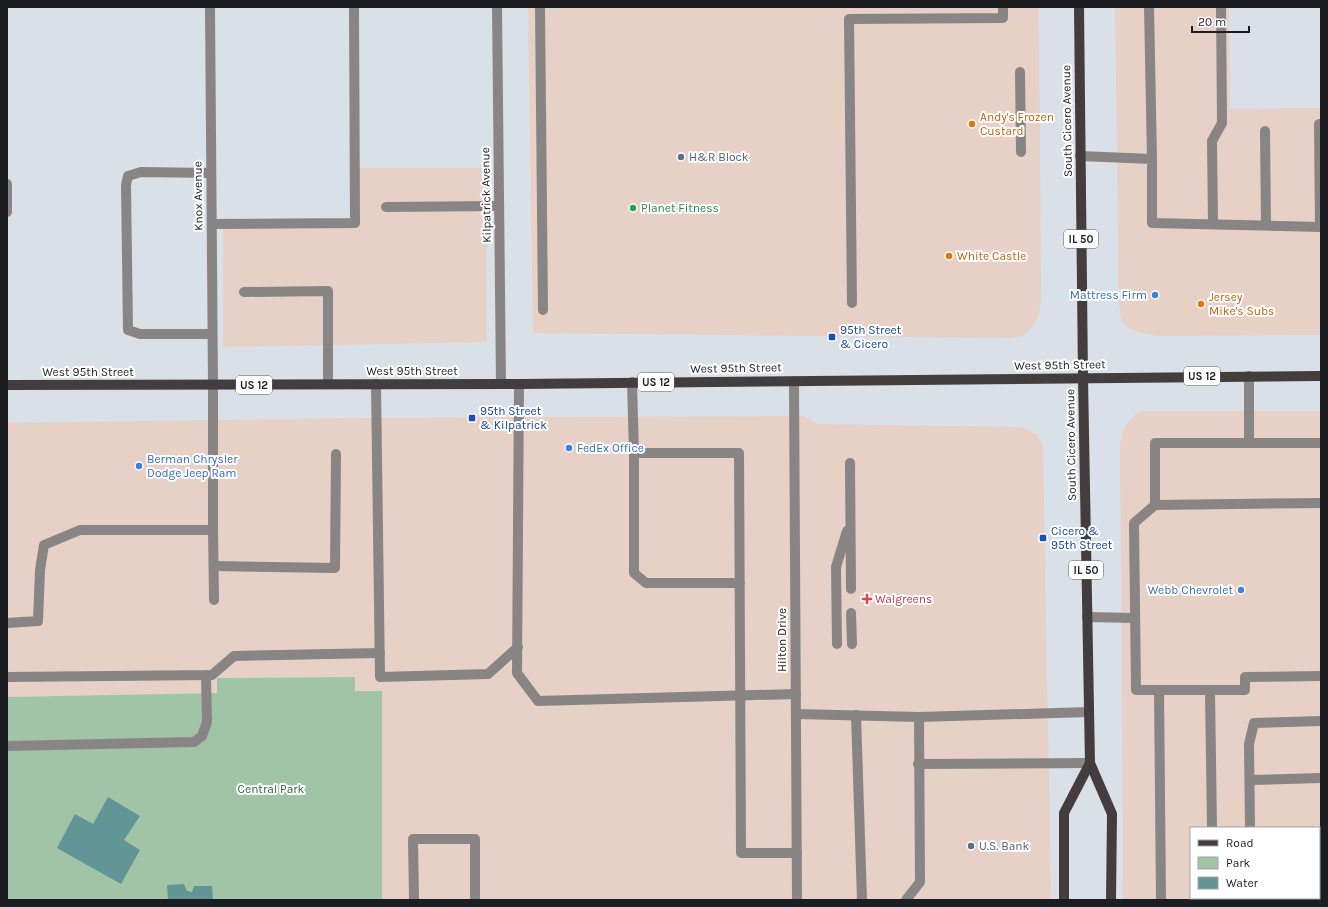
<svg xmlns="http://www.w3.org/2000/svg" width="1328" height="907" font-family="Karla,sans-serif">
<style>
.commercial{fill:#e7d0c5;fill-rule:evenodd}
.green{fill:#a1c4a6}
.water{fill:#629696}
.lines{fill:none;stroke-linecap:round;stroke-linejoin:round}
.service{stroke:#898585;stroke-width:10}
.minor{stroke:#898585;stroke-width:10}
.primary{stroke:#443d3d;stroke-width:10}
.food-dot{fill:#e8710a;stroke:#fff;stroke-width:1.5}
.service-dot{fill:#5c6f8a;stroke:#fff;stroke-width:1.5}
.leisure-dot{fill:#2e9e5b;stroke:#fff;stroke-width:1.5}
.shop-dot{fill:#3f7fe0;stroke:#fff;stroke-width:1.5}
.transit-dot{fill:#1a4fb4;stroke:#fff;stroke-width:1.5}
.health-dot{fill:#e0444e;stroke:#fff;stroke-width:1.5}
.labels{text-anchor:middle;stroke-width:4;stroke-linejoin:round;paint-order:stroke}
.shield{fill:#fff;stroke:#5f6163;stroke-width:1}
.shield-label{font-size:11px;font-weight:bold;fill:#1b1d20}
.food-label{font-size:12px;fill:#c56008;stroke:#fff;text-anchor:start}
.street-label{font-size:12px;fill:#1b1d20;stroke:#fff}
.service-label{font-size:12px;fill:#4e5e75;stroke:#fff;text-anchor:start}
.leisure-label{font-size:12px;fill:#27864d;stroke:#fff;text-anchor:start}
.shop-label{font-size:12px;fill:#366cbe;stroke:#fff;text-anchor:end}
.transit-label{font-size:12px;fill:#164399;stroke:#fff;text-anchor:start}
.health-label{font-size:12px;fill:#be3a42;stroke:#fff;text-anchor:start}
.park-label{font-size:12px;fill:#2e623a;stroke:#fff}
</style>
<rect width="100%" height="100%" fill="#dae0e8"/>
<!-- commercial -->
<g class="commercial">
<path d="M528,7h511l2,293 -2,15 -5,10 -11,11 -12,2 -478,-5z"/>
<path d="M1115,7h114l1,102 91,-1v227l-164,1 -16,-3 -14,-6 -6,-8 -2,-18z"/>
<path d="M355,168h132v174l-264,5v-123l132,-2z"/>
<path d="M1144,411h177v489h-198l-3,-457 4,-14 6,-9 7,-7zM1191,828h128v70h-128z"/>
<path d="M803,416l15,8 205,3 14,8 6,10 8,455h-669v-209h-27v-14l-138,1v15l-210,4v-274l356,-5z"/>
</g>
<!-- green -->
<path class="green" d="M355,677v14h27v209h-375v-203l210,-4v-15z"/>
<!-- water -->
<g class="water">
<path d="M108,797l32,19 -16,24 16,10 -19,34 -64,-36 18,-34 18,10z"/>
<path d="M184,884l3,7 5,1 2,-6h18l1,14h-45l-1,-15z"/>
</g>
<g class="lines">
<!-- service -->
<g class="service">
<path d="M540,7l3,303"/>
<path d="M1149,7l3,152"/>
<path d="M1020,72l1,80"/>
<path d="M1319,124l1,103"/>
<path d="M1265,131l1,94"/>
<path d="M1080,156l72,3v64l169,4"/>
<path d="M211,173l-70,-1 -13,4 -2,9 2,145 12,4h72"/>
<path d="M7,184v28"/>
<path d="M386,207l113,-1"/>
<path d="M212,224l143,-1 -1,-216"/>
<path d="M1213,224l-1,-83 10,-18 -1,-116"/>
<path d="M244,292l84,-1v93"/>
<path d="M852,303l-3,-284 154,-1v-11"/>
<path d="M1249,376v67h72"/>
<path d="M632,382l2,71"/>
<path d="M376,384l4,293 108,-3 30,-27"/>
<path d="M519,384l-2,289 21,28 258,-7"/>
<path d="M1249,443h-94v62l166,-2"/>
<path d="M850,463l1,126"/>
<path d="M1155,505l-21,18 2,167h109v-13l76,-1"/>
<path d="M213,530l1,70"/>
<path d="M214,566l121,2 1,-114"/>
<path d="M740,583h-94l-12,-10v-120h105l2,400h56"/>
<path d="M851,613l1,31"/>
<path d="M1087,617l48,1"/>
<path d="M7,623l31,-2 2,-51 4,-25 36,-15h133v-145"/>
<path d="M837,644l-1,-77 11,-36"/>
<path d="M7,677l205,-2 22,-19 146,-3"/>
<path d="M1159,690l2,210"/>
<path d="M1210,690l2,138"/>
<path d="M796,714l123,3 170,-5"/>
<path d="M856,715l6,185"/>
<path d="M7,746l187,-4 8,-6 5,-14 -1,-47"/>
<path d="M918,764l172,-1"/>
<path d="M1250,780l71,-2"/>
<path d="M1250,828l-1,-84 5,-21 67,-2"/>
<path d="M1319,839h2"/>
<path d="M1319,894h2"/>
<path d="M1212,898v1"/>
<path d="M1251,898v2"/>
<path d="M414,900l-1,-61h62v61"/>
<path d="M906,900l14,-18 -1,-165"/>
</g>
<!-- minor -->
<g class="minor">
<path d="M210,7l3,378"/>
<path d="M497,7l4,377"/>
<path d="M794,381l3,519"/>
</g>
<!-- primary -->
<g class="primary">
<path d="M1079,7l4,371 7,385 22,51 -1,86"/>
<path d="M7,385l512,-1 802,-8"/>
<path d="M1064,900v-87l26,-50"/>
</g>
</g>
<!-- markers -->
<g class="food-dot">
<circle cx="972" cy="124" r="4"/>
<circle cx="949" cy="256" r="4"/>
<circle cx="1201" cy="304" r="4"/>
</g>
<g class="service-dot">
<circle cx="681" cy="157" r="4"/>
<circle cx="971" cy="846" r="4"/>
</g>
<circle class="leisure-dot" cx="633" cy="208" r="4"/>
<g class="shop-dot">
<circle cx="1155" cy="295" r="4"/>
<circle cx="569" cy="448" r="4"/>
<circle cx="139" cy="466" r="4"/>
<circle cx="1241" cy="590" r="4"/>
</g>
<g class="transit-dot">
<rect x="828" y="333" width="8" height="8" rx="2"/>
<rect x="468" y="414" width="8" height="8" rx="2"/>
<rect x="1039" y="534" width="8" height="8" rx="2"/>
</g>
<path class="health-dot" d="M865 593h4v4h4v4h-4v4h-4v-4h-4v-4h4z"/>
<g class="labels">
<!-- shield labels -->
<g class="shield">
<rect x="1064" y="230" width="34" height="18" rx="3"/>
<rect x="1184" y="367" width="36" height="18" rx="3"/>
<rect x="638" y="373" width="36" height="18" rx="3"/>
<rect x="236" y="376" width="36" height="18" rx="3"/>
<rect x="1069" y="561" width="34" height="18" rx="3"/>
</g>
<g class="shield-label">
<text x="1081" y="243">IL 50</text>
<text x="1202" y="380">US 12</text>
<text x="656" y="386">US 12</text>
<text x="254" y="389">US 12</text>
<text x="1086" y="574">IL 50</text>
</g>
<!-- food labels -->
<g class="food-label">
<text x="980" y="121">Andy's Frozen<tspan x="980" dy="14">Custard</tspan></text>
<text x="957" y="260">White Castle</text>
<text x="1209" y="301">Jersey<tspan x="1209" dy="14">Mike's Subs</tspan></text>
</g>
<!-- street labels -->
<g class="street-label">
<text transform="translate(1067 121) rotate(-91)" y="4">South Cicero Avenue</text>
<text transform="translate(486 195) rotate(-91)" y="4">Kilpatrick Avenue</text>
<text transform="translate(198 196) rotate(-91)" y="4">Knox Avenue</text>
<text transform="translate(1060 365) rotate(-1)" y="4">West 95th Street</text>
<text transform="translate(736 368) rotate(-1)" y="4">West 95th Street</text>
<text x="412" y="375">West 95th Street</text>
<text x="88" y="376">West 95th Street</text>
<text transform="translate(1071 445) rotate(-91)" y="4">South Cicero Avenue</text>
<text transform="translate(782 640) rotate(-90)" y="4">Hilton Drive</text>
</g>
<!-- service labels -->
<g class="service-label">
<text x="689" y="161">H&amp;R Block</text>
<text x="979" y="850">U.S. Bank</text>
</g>
<!-- leisure labels -->
<g class="leisure-label">
<text x="641" y="212">Planet Fitness</text>
</g>
<!-- shop labels -->
<g class="shop-label">
<text x="1147" y="299">Mattress Firm</text>
<text x="577" y="452" text-anchor="start">FedEx Office</text>
<text x="147" y="463" text-anchor="start">Berman Chrysler<tspan x="147" dy="14">Dodge Jeep Ram</tspan></text>
<text x="1233" y="594">Webb Chevrolet</text>
</g>
<!-- transit labels -->
<g class="transit-label">
<text x="840" y="334">95th Street<tspan x="840" dy="14">&amp; Cicero</tspan></text>
<text x="480" y="415">95th Street<tspan x="480" dy="14">&amp; Kilpatrick</tspan></text>
<text x="1051" y="535">Cicero &amp;<tspan x="1051" dy="14">95th Street</tspan></text>
</g>
<!-- health labels -->
<g class="health-label">
<text x="875" y="603">Walgreens</text>
</g>
<!-- park labels -->
<g class="park-label">
<text x="271" y="793">Central Park</text>
</g>
</g>
<!-- border -->
<rect width="1328" height="907" fill="none" stroke="#1b1d20" stroke-width="16"/>
<!-- legend -->
<rect x="1190" y="827" width="130" height="72" fill="#ffffff" stroke="#a4a5a6"/>
<rect x="1198" y="840" width="20" height="6" fill="#443d3d" stroke="#a4a5a6"/>
<text x="1226" y="847" font-size="12" fill="#1b1d20">Road</text>
<rect x="1198" y="857" width="20" height="12" fill="#a1c4a6" stroke="#a4a5a6"/>
<text x="1226" y="867" font-size="12" fill="#1b1d20">Park</text>
<rect x="1198" y="877" width="20" height="12" fill="#629696" stroke="#a4a5a6"/>
<text x="1226" y="887" font-size="12" fill="#1b1d20">Water</text>
<!-- scale -->
<path d="M1192 26v6h57v-6" fill="none" stroke="#1b1d20" stroke-width="2"/>
<text x="1198" y="26" font-size="12" fill="#1b1d20" stroke="#ffffff" stroke-width="3" paint-order="stroke">20 m</text>
</svg>
